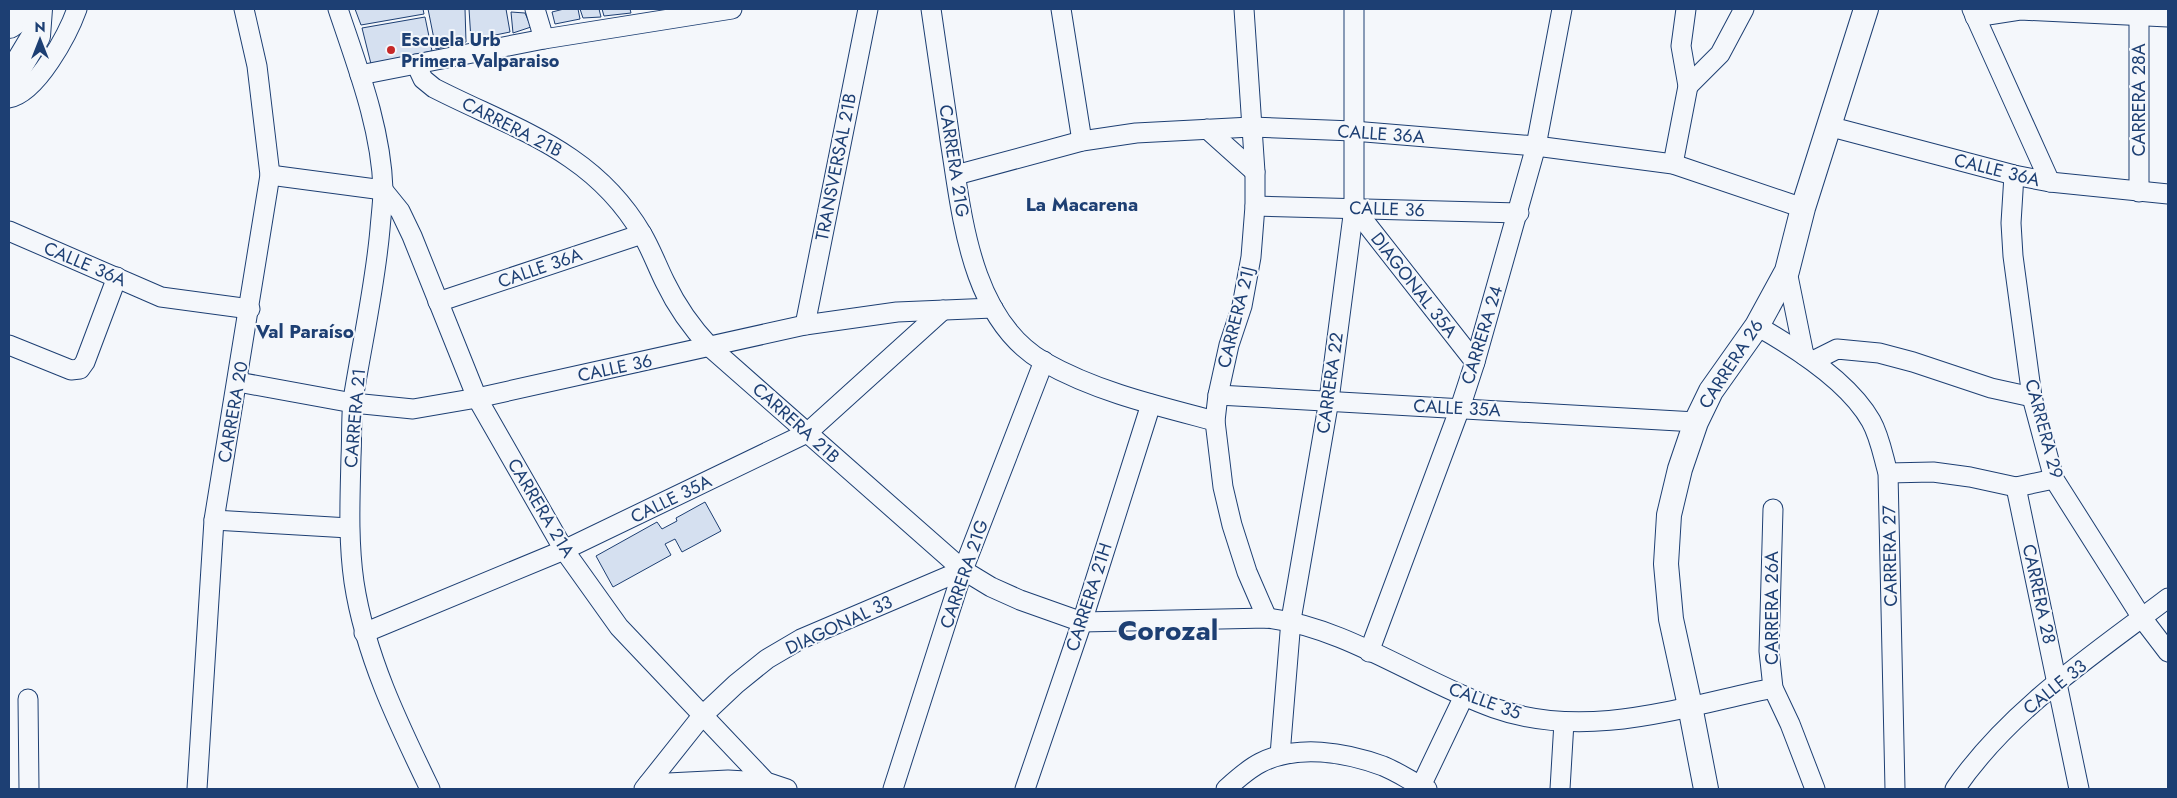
<svg xmlns="http://www.w3.org/2000/svg" width="2177" height="798" font-family="Jost,sans-serif">
<style>
.building{fill:#d5e0f0;stroke:#1d3f73}
.lines{fill:none;stroke-linecap:round;stroke-linejoin:round}
.minor-casing{stroke:#1d3f73;stroke-width:21}
.major-casing{stroke:#1d3f73;stroke-width:26}
.highway-casing{stroke:#1d3f73;stroke-width:30}
.minor{stroke:#f4f7fb;stroke-width:19}
.major{stroke:#f4f7fb;stroke-width:24}
.highway{stroke:#f4f7fb;stroke-width:28}
.poi-dot{fill:#c62828;stroke:#f4f7fb;stroke-width:2}
.labels{text-anchor:middle;stroke-width:4;stroke-linejoin:round;paint-order:stroke}
.poi-label{font-size:18px;font-weight:bold;fill:#1d3f73;stroke:#f4f7fb;text-anchor:start}
.street-label{font-size:18px;fill:#1d3f73;stroke:#f4f7fb}
.neighbourhood-label{font-size:19px;font-weight:bold;fill:#1d3f73;stroke:#f4f7fb}
.town-label{font-size:28px;font-weight:bold;fill:#1d3f73;stroke:#f4f7fb}
</style>
<rect width="100%" height="100%" fill="#f4f7fb"/>
<!-- building -->
<g class="building">
<path d="M355,9h68l1,5 -63,11z"/>
<path d="M428,9h37l1,33 -30,7z"/>
<path d="M469,9h37l4,23 -39,8z"/>
<path d="M564,9h14l2,10 -25,5 -3,-12z"/>
<path d="M580,9h19l2,8 -18,1z"/>
<path d="M602,9h28l1,4 -27,3z"/>
<path d="M511,12l14,1 6,14 -18,6z"/>
<path d="M425,17l7,34 -61,13 -9,-36z"/>
<path d="M705,502l16,29 -39,21 -7,-13 -10,5 6,11 -58,32 -17,-31 61,-34 5,7 15,-8 -1,-3z"/>
</g>
<g class="lines">
<defs>
<g id="minor">
<path d="M338,9c19,57 43,118 45,180 0,13 -2,27 -3,40 -5,58 -18,114 -27,171 -2,19 -1,38 -2,57 -1,42 -3,83 3,125 11,73 44,141 76,207"/>
<path d="M535,9l9,30"/>
<path d="M931,9c6,43 13,87 19,131 12,75 20,179 94,222 53,30 114,44 171,59"/>
<path d="M1061,9l21,132"/>
<path d="M1244,9l11,163v34l-4,51 -9,49 -13,39 -11,50 -3,26 8,66 9,38 15,47 20,46"/>
<path d="M1972,9l78,173"/>
<path d="M2139,9v183"/>
<path d="M1975,17l45,-7 148,7"/>
<path d="M416,64l7,15 11,9c80,41 159,62 208,146 9,15 15,32 23,48 12,25 26,45 45,65l253,223 28,17 29,13 62,22 185,-4c79,9 153,64 227,90 92,33 188,-1 279,-20"/>
<path d="M360,75l184,-36 188,-30"/>
<path d="M1688,86l32,-32 24,-45"/>
<path d="M9,98c28,-5 59,-64 68,-89"/>
<path d="M1828,126l186,49 36,7 118,12"/>
<path d="M1207,129l48,43"/>
<path d="M1673,164l15,-78 -7,-40 5,-37"/>
<path d="M270,175l113,15 17,21 12,25 65,162 87,152 55,77 147,155 21,7"/>
<path d="M956,175l126,-34 54,-8 115,-6 102,4 183,15 137,18 130,44"/>
<path d="M2014,175l-3,48 2,33 19,141 22,82 88,139 26,34"/>
<path d="M1255,206l264,7"/>
<path d="M1354,208l121,154"/>
<path d="M9,231l152,66 89,12"/>
<path d="M1787,271l17,84"/>
<path d="M438,302l204,-68"/>
<path d="M805,325l63,-316"/>
<path d="M1757,326c39,22 92,56 114,95 9,16 12,35 17,52l7,316"/>
<path d="M9,345l62,25 9,-1 5,-7 32,-85"/>
<path d="M1813,361l24,-12 42,4 34,9 78,26 41,9"/>
<path d="M238,382l115,21 60,6 64,-11 328,-73 92,-13 96,-4"/>
<path d="M1218,395l478,27"/>
<path d="M1888,473l45,-1 37,5 46,10 38,-8"/>
<path d="M2016,487l63,302"/>
<path d="M1773,509l-4,142 4,37 17,36 25,65"/>
<path d="M214,520l135,8"/>
<path d="M364,633l200,-83 243,-117 136,-123"/>
<path d="M1369,652l91,-244 15,-46 61,-216 26,-137"/>
<path d="M28,699l1,90"/>
<path d="M1280,755l11,-135 38,-220 25,-192v-199"/>
<path d="M648,784l80,-4 38,2"/>
<path d="M1421,786l43,-90"/>
<path d="M197,789l17,-269 56,-345 -13,-109 -13,-57"/>
<path d="M644,789l58,-73 34,-32 31,-25 34,-20 162,-69"/>
<path d="M893,789l70,-219 81,-209"/>
<path d="M1025,789l57,-167 69,-218"/>
<path d="M1226,789c10,-9 22,-20 34,-26 37,-19 85,-11 123,3 15,6 29,16 44,23"/>
<path d="M1560,789l4,-67"/>
<path d="M1955,789c54,-79 138,-134 213,-191"/>
</g>
<path id="major" d="M1706,789l-16,-83 -19,-87 -5,-55 3,-49 11,-46 16,-47 15,-31 46,-65 30,-55 16,-63 63,-199"/>
<g id="highway">
<path d="M9,24l21,-15"/>
<path d="M9,81l27,-45 2,-27"/>
</g>
</defs>
<!-- minor casing -->
<use href="#minor" class="minor-casing"/>
<!-- major casing -->
<use href="#major" class="major-casing"/>
<!-- highway casing -->
<use href="#highway" class="highway-casing"/>
<!-- minor -->
<use href="#minor" class="minor"/>
<!-- major -->
<use href="#major" class="major"/>
<!-- highway -->
<use href="#highway" class="highway"/>
</g>
<!-- markers -->
<circle class="poi-dot" cx="391" cy="50" r="5"/>
<g class="labels">
<!-- poi labels -->
<g class="poi-label">
<text x="401" y="46">Escuela Urb<tspan x="401" dy="21">Primera Valparaiso</tspan></text>
</g>
<!-- street labels -->
<g class="street-label">
<text transform="translate(2139 100) rotate(-90)" y="6">CARRERA 28A</text>
<text transform="translate(512 127) rotate(27)" y="6">CARRERA 21B</text>
<text transform="translate(1381 134) rotate(4)" y="6">CALLE 36A</text>
<text transform="translate(954 161) rotate(81)" y="6">CARRERA 21G</text>
<text transform="translate(836 167) rotate(-79)" y="6">TRANSVERSAL 21B</text>
<text transform="translate(1997 170) rotate(14)" y="6">CALLE 36A</text>
<text transform="translate(1387 209) rotate(2)" y="6">CALLE 36</text>
<text transform="translate(85 264) rotate(23)" y="6">CALLE 36A</text>
<text transform="translate(540 268) rotate(-19)" y="6">CALLE 36A</text>
<text transform="translate(1414 285) rotate(52)" y="6">DIAGONAL 35A</text>
<text transform="translate(1236 317) rotate(-76)" y="6">CARRERA 21J</text>
<text transform="translate(1482 335) rotate(-73)" y="6">CARRERA 24</text>
<text transform="translate(1731 364) rotate(-57)" y="6">CARRERA 26</text>
<text transform="translate(615 368) rotate(-12)" y="6">CALLE 36</text>
<text transform="translate(1330 383) rotate(-82)" y="6">CARRERA 22</text>
<text transform="translate(1457 408) rotate(3)" y="6">CALLE 35A</text>
<text transform="translate(233 412) rotate(-80)" y="6">CARRERA 20</text>
<text transform="translate(355 418) rotate(-85)" y="6">CARRERA 21</text>
<text transform="translate(796 423) rotate(42)" y="6">CARRERA 21B</text>
<text transform="translate(2044 429) rotate(75)" y="6">CARRERA 29</text>
<text transform="translate(671 499) rotate(-26)" y="6">CALLE 35A</text>
<text transform="translate(541 508) rotate(59)" y="6">CARRERA 21A</text>
<text transform="translate(1890 556) rotate(-91)" y="6">CARRERA 27</text>
<text transform="translate(964 574) rotate(-71)" y="6">CARRERA 21G</text>
<text transform="translate(2039 594) rotate(78)" y="6">CARRERA 28</text>
<text transform="translate(1089 597) rotate(-72)" y="6">CARRERA 21H</text>
<text transform="translate(1772 608) rotate(-90)" y="6">CARRERA 26A</text>
<text transform="translate(839 625) rotate(-25)" y="6">DIAGONAL 33</text>
<text transform="translate(2055 687) rotate(-39)" y="6">CALLE 33</text>
<text transform="translate(1485 701) rotate(20)" y="6">CALLE 35</text>
</g>
<!-- neighbourhood labels -->
<g class="neighbourhood-label">
<text x="1082" y="211">La Macarena</text>
<text x="305" y="338">Val Paraíso</text>
</g>
<!-- town labels -->
<g class="town-label">
<text x="1168" y="640">Corozal</text>
</g>
</g>
<!-- border -->
<rect width="2177" height="798" fill="none" stroke="#1d3f73" stroke-width="20"/>
<!-- north arrow -->
<g transform="translate(40 40)" stroke="#f4f7fb" stroke-width="4" paint-order="stroke">
<path d="M0-4L9 19L0 12L-9 19Z" fill="#1d3f73"/>
<text y="-8" font-size="14" font-weight="bold" text-anchor="middle" fill="#1d3f73">N</text>
</g>
</svg>
